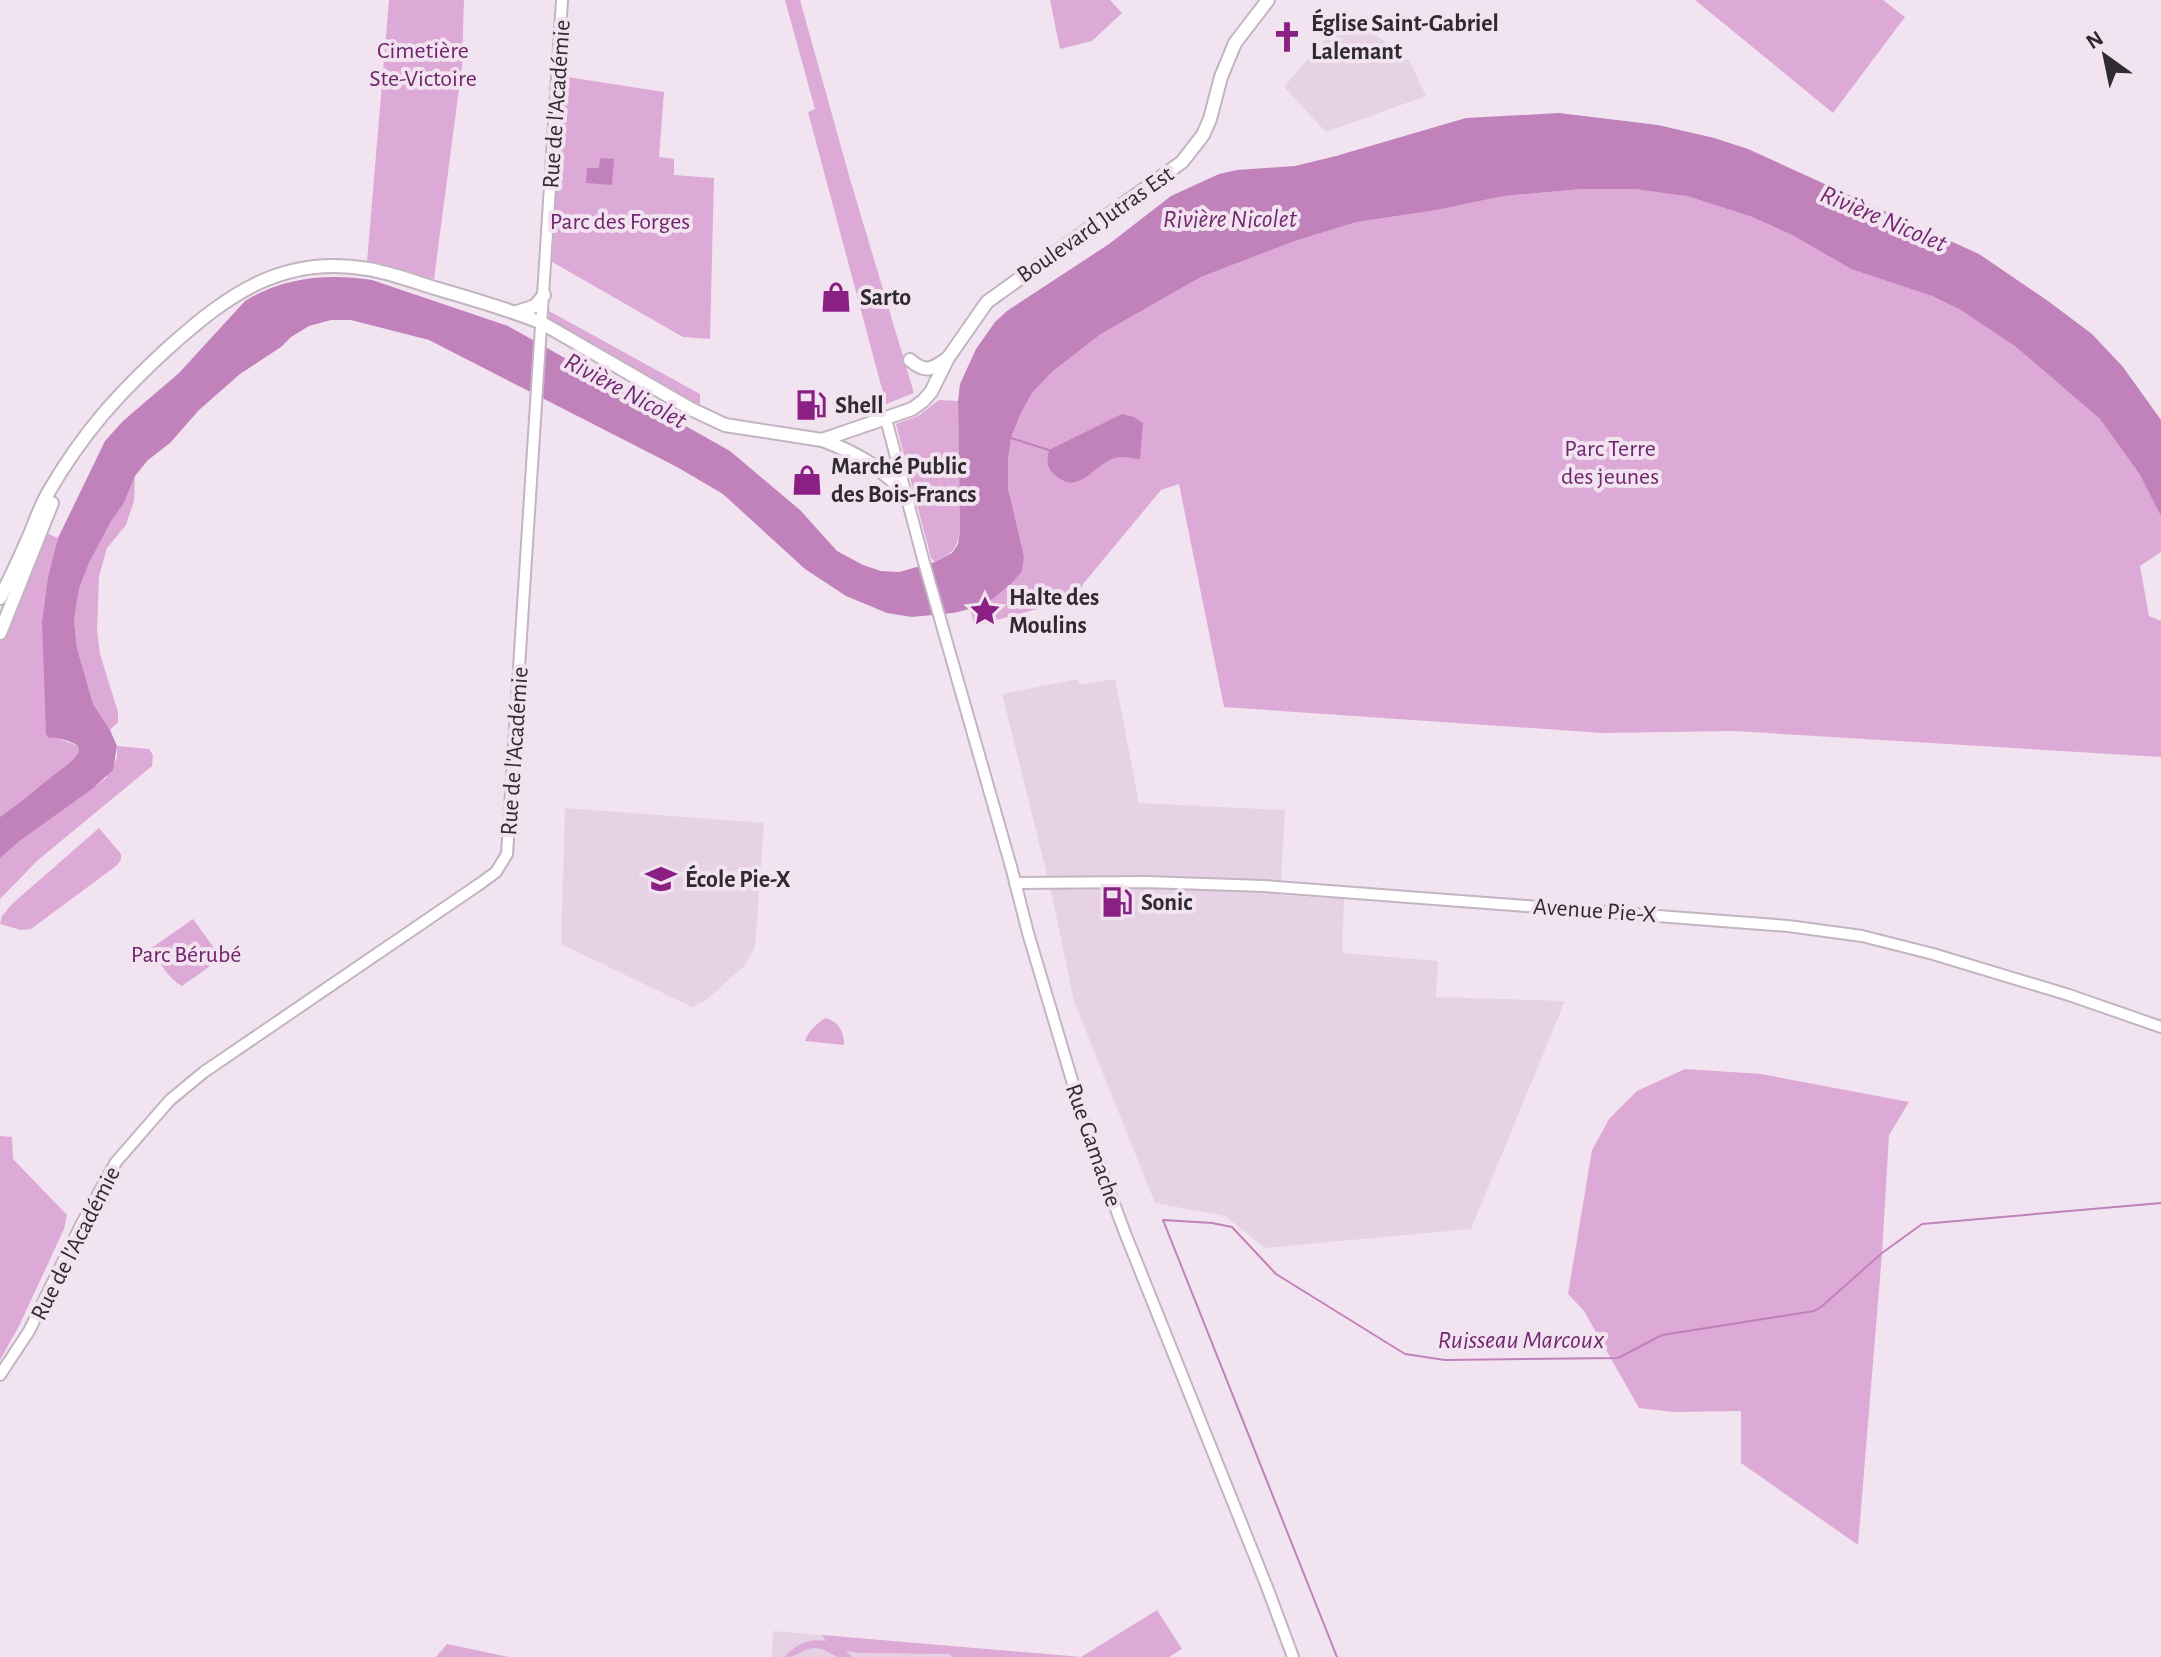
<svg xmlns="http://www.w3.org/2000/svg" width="2161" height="1657" font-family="'Alegreya Sans',sans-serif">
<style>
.built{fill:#e6d2e4}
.green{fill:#ddaad7}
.water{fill:#c181bb}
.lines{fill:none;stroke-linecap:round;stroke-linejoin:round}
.stream{stroke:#c181bb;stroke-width:2}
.minor-casing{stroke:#c3b4c1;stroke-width:14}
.major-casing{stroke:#c3b4c1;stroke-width:16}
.minor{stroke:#fff;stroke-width:10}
.major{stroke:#fff;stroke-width:12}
.labels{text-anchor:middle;stroke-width:8;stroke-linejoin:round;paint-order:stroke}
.poi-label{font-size:24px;font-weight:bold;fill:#302b30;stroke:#f2e3f0;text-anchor:start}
.park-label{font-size:24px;fill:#70246c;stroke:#f2e3f0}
.street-label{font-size:24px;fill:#302b30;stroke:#f2e3f0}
.water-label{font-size:26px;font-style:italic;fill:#73276f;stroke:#f2e3f0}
</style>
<rect width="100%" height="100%" fill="#f2e3f0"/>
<!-- built -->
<g class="built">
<path d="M1348,13l62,49 16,34 -100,36 -42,-45z"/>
<path d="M1078,679l2,6 35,-6 24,124 146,7 -5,85 64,4 -2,54 96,8 -2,36 129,4 -94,228 -206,19 -40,-32 -70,-13 -81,-202 -23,-110 -49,-197z"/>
<path d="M565,808l199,15 -8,113 -2,13 -10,17 -39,35 -13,6 -131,-63z"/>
<path d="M773,1631l308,26h-309z"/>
</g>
<!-- green -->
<g class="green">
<path d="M389,0h75l-2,66 -28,213 -67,-17z"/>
<path d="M785,0h15l50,179 64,214 -28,11 -78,-292 7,-3z"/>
<path d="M1050,0h60l12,13 -30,28 -32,8z"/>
<path d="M1695,0h188l22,17 -72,96z"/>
<path d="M561,76l103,16 -5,65 15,2v16l40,3 -4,161 -27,-2 -136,-78z"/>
<path d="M1582,189h52l35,4 18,3 65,21 40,18 59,34 81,27 27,13 57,38 84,72 40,56 14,25 7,16v36l-21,14 9,50 12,5v136l-427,-26 -131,2 -379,-26 -45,-223 -18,6 -78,94 -6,14 -102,28 -5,-17 23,-10 18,-15 13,-28 -16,-68v-29l3,-21 9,-23 12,-22 21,-22 48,-37 100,-57 94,-36 62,-19 80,-12 67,-14z"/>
<path d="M549,311l151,83v11l-151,-85z"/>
<path d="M939,400l19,1 2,130c-4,20 -8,22 -25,31l-4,-4 -35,-134 22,-8z"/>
<path d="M135,476l-1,25 -8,24 -19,23 -8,28 -2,55 3,23 18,58v10l-8,8 -17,-26 -16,-56 -3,-28 5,-31 10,-26 22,-43 13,-17z"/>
<path d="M44,532l14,6 -16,84 13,115 23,9 1,6c-11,15 -15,14 -28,25 -17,14 -33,27 -51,40v-175l18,-40z"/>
<path d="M117,746l32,3 4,6 -1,11 -114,94 -38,39v-41l21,-18 85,-62 11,-20z"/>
<path d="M99,828l22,26v6l-5,6 -85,63 -10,1 -21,-6 2,-8 10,-12z"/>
<path d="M193,919l27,37v3l-38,27c-14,-7 -22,-25 -32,-37z"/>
<path d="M826,1018c13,4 18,14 18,27l-39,-4c2,-9 13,-19 21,-23z"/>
<path d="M1685,1069l76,5 148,28 -20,33 -7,118 -24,292 -117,-82v-52l-67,1 -35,-4 -55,-97 -16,-17 24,-144 17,-31 28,-28z"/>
<path d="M0,1136l12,1 1,22 54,56 -3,14 -45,97 -19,34z"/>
<path d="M1157,1610l25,39 -13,8h-216l-4,-3 -89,-1 -14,-2 6,6c-5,0 -9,0 -14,0 -9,-3 -13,-9 -24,-9 -13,1 -14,9 -30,9 13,-13 24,-19 42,-16l-4,-6 259,22z"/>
<path d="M447,1644l62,13h-73z"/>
</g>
<!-- water -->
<g class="water">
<path d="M1559,113l99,12 56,13 34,11 231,105 69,47 44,33 31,33 38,53v96l-21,-41 -40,-56 -84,-72 -57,-38 -27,-13 -81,-27 -59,-34 -40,-18 -65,-21 -53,-7h-52l-78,7 -67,14 -80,12 -62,19 -94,36 -100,57 -48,37 -21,22 -12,22 -9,23 -3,21v29l16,68 -2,15 -11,13 -18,15 -23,10 -17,4 -41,4 -25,-4 -41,-17 -41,-27 -82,-75 -46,-27 -248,-127 -78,-20h-20l-22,6 -18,11 -10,10 -41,27 -41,36 -29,33 -22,17 -13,16 -11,27 -13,18 -22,42 -10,26 -5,31 3,28 16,56 17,26 7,16 -4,24 -21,19 -71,51 -21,18v-41c18,-13 34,-26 51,-40 13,-11 17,-10 28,-25l-1,-6c-8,-5 -19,-9 -29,-8l-3,-4 -4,-112 6,-44 10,-40 47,-97 18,-20 56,-48 66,-72c38,-24 83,-28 127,-21l136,46 222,125 70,59 37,41 26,14 18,6 18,1 36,-10 17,-9 6,-9 2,-13 -2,-130 2,-17 16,-35 19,-27 12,-11 102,-67 62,-48 48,-22 18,-4 58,-4 41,-10 130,-38z"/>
<path d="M600,158l14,1 -2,26 -26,-2 1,-15h12z"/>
<path d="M1122,414l12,3 9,6 -3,36c-8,0 -16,-4 -25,-1 -22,6 -36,40 -61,16 -8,-7 -7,-14 -5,-24z"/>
</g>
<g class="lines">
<!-- stream -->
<g class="stream">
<path d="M1011,438l38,12"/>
<path d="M1337,1657l-174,-437 49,3 20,4 44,47 129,80 40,6 173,-2 44,-23 152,-24 7,-4 61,-54 40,-29 239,-21"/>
</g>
<defs>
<g id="minor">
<path d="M886,419l37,140 89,311 16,63 60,201 37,99 142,354 26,70"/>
<path d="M1015,883l131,-1 118,4 524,40 74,10 71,18 136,41 92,32"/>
<path d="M0,1375l29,-44 52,-106 35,-63 54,-62 34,-28 277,-189 15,-11 11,-18 55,-854"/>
</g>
<g id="major">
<path d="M517,312l18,-6 9,-11"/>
<path d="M910,360c16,14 22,9 38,-2"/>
<path d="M822,440c35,13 56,26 83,52"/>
<path d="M0,598c11,-21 21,-43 31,-66 5,-13 10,-27 17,-39 34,-59 69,-98 119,-144 60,-54 115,-95 201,-80 24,4 47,13 70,20 35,10 70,20 104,34l149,86 34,16 97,15 90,-31 11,-8 8,-9 17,-34 39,-56 195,-140 21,-27 7,-16 11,-42 14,-34 33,-43"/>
<path d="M0,633l52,-130"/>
</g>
</defs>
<!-- minor casing -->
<use href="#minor" class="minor-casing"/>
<!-- major casing -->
<use href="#major" class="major-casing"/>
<!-- minor -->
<use href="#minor" class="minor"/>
<!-- major -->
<use href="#major" class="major"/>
</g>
<!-- icons -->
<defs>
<symbol id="church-bare" viewBox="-9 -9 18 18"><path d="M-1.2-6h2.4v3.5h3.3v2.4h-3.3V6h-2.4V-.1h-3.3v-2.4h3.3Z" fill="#8a1f84" stroke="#f2e3f0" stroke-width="2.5" paint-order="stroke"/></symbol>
<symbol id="shop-bare" viewBox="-9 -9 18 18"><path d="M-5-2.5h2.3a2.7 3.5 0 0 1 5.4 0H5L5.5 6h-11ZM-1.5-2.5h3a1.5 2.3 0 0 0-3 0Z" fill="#8a1f84" stroke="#f2e3f0" stroke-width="2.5" paint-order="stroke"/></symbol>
<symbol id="fuel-bare" viewBox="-9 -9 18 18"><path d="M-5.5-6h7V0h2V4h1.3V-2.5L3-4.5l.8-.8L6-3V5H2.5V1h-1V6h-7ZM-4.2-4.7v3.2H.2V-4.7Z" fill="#8a1f84" stroke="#f2e3f0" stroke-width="2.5" paint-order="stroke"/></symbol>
<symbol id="sight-bare" viewBox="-9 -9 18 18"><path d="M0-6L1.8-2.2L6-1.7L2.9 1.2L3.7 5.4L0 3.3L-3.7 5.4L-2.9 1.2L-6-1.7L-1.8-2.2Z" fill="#8a1f84" stroke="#f2e3f0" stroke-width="2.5" paint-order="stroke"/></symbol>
<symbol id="school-bare" viewBox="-9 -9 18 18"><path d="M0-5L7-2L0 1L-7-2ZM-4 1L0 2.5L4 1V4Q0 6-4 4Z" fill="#8a1f84" stroke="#f2e3f0" stroke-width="2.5" paint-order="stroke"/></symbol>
</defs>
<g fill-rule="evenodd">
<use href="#church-bare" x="1265" y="15" width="44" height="44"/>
<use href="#shop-bare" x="814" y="275" width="44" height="44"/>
<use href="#fuel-bare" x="789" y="383" width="44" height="44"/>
<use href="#shop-bare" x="785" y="458" width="44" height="44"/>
<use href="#sight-bare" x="963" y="589" width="44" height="44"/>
<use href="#school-bare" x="639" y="857" width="44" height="44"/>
<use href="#fuel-bare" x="1095" y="880" width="44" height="44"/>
</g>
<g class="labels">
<!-- poi labels -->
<g class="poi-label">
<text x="1311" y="31">Église Saint-Gabriel<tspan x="1311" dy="28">Lalemant</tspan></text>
<text x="860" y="305">Sarto</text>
<text x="835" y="413">Shell</text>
<text x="831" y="474">Marché Public<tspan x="831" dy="28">des Bois-Francs</tspan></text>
<text x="1009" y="605">Halte des<tspan x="1009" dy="28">Moulins</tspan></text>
<text x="685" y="887">École Pie-X</text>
<text x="1141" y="910">Sonic</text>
</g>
<!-- park labels -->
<g class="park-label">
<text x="423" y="58">Cimetière<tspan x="423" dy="28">Ste-Victoire</tspan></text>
<text x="620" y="229">Parc des Forges</text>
<text x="1610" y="456">Parc Terre<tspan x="1610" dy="28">des jeunes</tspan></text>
<text x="186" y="962">Parc Bérubé</text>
</g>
<!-- street labels -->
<g class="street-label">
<text transform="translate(556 104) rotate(-86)" y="8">Rue de l'Académie</text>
<text transform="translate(1095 224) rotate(-35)" y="8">Boulevard Jutras Est</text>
<text transform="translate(514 751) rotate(-86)" y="8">Rue de l'Académie</text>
<text transform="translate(1595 910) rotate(4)" y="8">Avenue Pie-X</text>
<text transform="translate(1094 1145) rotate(71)" y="8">Rue Gamache</text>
<text transform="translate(75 1243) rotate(-63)" y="8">Rue de l'Académie</text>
</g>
<!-- water labels -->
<g class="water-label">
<text x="1230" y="227">Rivière Nicolet</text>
<text transform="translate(1884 218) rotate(23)" y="9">Rivière Nicolet</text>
<text transform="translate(626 390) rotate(28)" y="9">Rivière Nicolet</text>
<text x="1521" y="1348">Ruisseau Marcoux</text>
</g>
</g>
<!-- north arrow -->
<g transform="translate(2105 56) rotate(327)" stroke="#f2e3f0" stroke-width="6" paint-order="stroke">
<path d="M0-6L14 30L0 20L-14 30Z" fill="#302b30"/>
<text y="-12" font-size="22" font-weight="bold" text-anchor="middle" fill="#302b30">N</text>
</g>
</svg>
